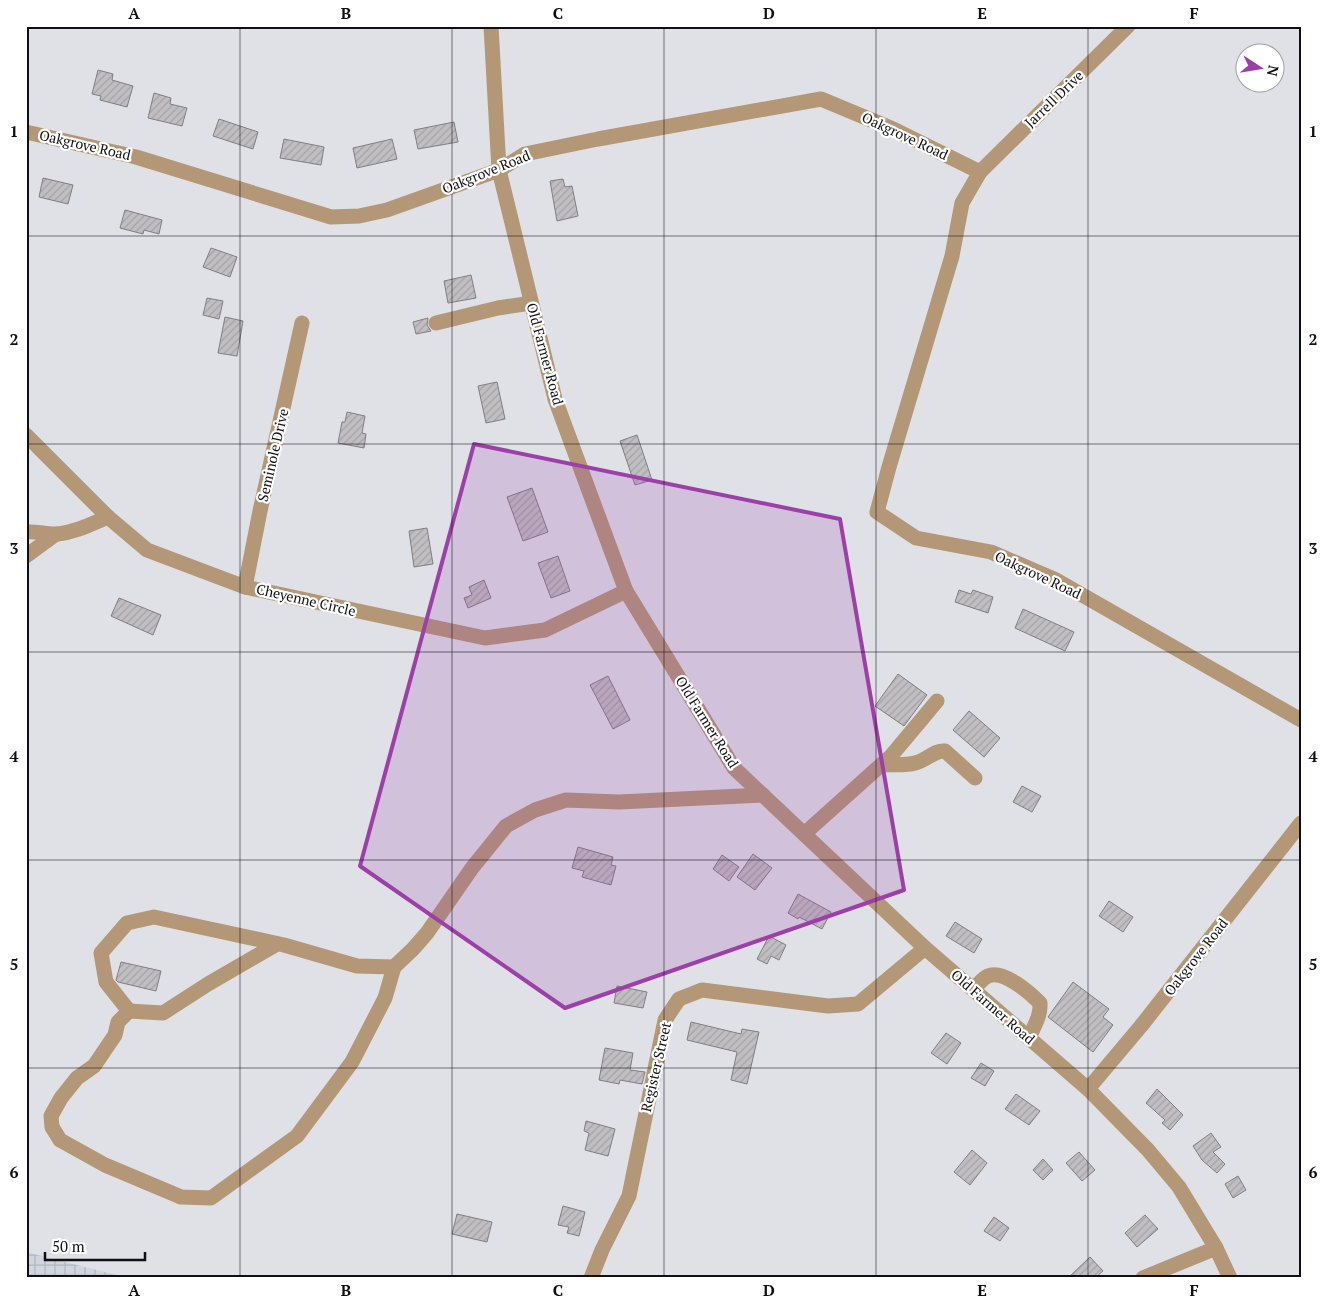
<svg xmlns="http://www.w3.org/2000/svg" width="1327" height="1304" font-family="'PT Serif',serif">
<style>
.industrial{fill:url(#industrial-grid)}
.building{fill:url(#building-hatch);stroke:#817e82}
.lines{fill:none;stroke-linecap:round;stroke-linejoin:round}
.minor{stroke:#b39776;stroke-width:15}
.marked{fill:#9d3fa9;fill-opacity:0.2;stroke:#9d3fa9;stroke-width:4;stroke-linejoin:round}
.grid{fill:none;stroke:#101012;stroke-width:1;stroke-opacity:0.55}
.labels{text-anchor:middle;stroke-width:4.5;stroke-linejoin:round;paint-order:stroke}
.street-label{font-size:14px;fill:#101012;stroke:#fff}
.neatline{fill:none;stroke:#101012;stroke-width:2}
.grid-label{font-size:16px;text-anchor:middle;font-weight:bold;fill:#101012}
</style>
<defs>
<pattern id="industrial-grid" width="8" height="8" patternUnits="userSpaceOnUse" patternTransform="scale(1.25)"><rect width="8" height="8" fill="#d0d5e0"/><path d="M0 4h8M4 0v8" fill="none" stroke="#b2b6bf"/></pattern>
<pattern id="building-hatch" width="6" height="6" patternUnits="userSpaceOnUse" patternTransform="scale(1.25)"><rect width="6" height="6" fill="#c1bec1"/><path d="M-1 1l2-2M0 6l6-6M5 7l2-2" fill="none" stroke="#a5a2a5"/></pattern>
</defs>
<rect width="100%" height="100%" fill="#dfe1e6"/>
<!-- industrial -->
<path class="industrial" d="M26,1252l102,26h-102z"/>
<!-- building -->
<g class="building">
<path d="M98,70l15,4 -1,6 21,6 -6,21 -27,-7 1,-4 -9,-2z"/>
<path d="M154,93l17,5 -1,6 17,4 -5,18 -34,-8z"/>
<path d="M219,119l39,13 -5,17 -40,-13z"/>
<path d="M454,122l4,20 -40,7 -4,-19z"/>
<path d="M284,139l40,8 -3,18 -41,-7z"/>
<path d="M392,139l5,20 -40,9 -4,-20z"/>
<path d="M43,178l30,7 -5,19 -29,-7z"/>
<path d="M563,179l2,8 7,-1 6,30 -21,5 -7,-40z"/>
<path d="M125,210l37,10 -3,14 -15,-4 -1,4 -23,-6z"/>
<path d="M211,248l26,9 -7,20 -27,-10z"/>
<path d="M471,275l5,23 -28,5 -4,-22z"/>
<path d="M207,298l16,3 -4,18 -16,-4z"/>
<path d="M225,317l18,4 -6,35 -19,-3z"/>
<path d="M428,318l-1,7 4,6 -15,3 -3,-12z"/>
<path d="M497,382l8,37 -19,4 -8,-37z"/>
<path d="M347,412l18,4 -3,17 4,1 -2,14 -26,-5 4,-21h3z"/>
<path d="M637,435l15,45 -17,5 -15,-44z"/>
<path d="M532,488l16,44 -25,9 -16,-44z"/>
<path d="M427,528l6,36 -19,3 -5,-36z"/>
<path d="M558,556l12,35 -19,7 -13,-35z"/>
<path d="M484,580l7,18 -23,10 -4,-10 8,-3 -3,-8z"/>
<path d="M959,590l12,4 2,-4 20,7 -5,16 -33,-11z"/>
<path d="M119,598l42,17 -8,20 -42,-19z"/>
<path d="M1023,609l51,23 -9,19 -50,-23z"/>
<path d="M898,674l29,21 -23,31 -29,-20z"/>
<path d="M608,676l22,44 -17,9 -23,-44z"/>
<path d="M969,711l31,27 -16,19 -31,-27z"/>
<path d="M1022,786l19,10 -9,16 -19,-10z"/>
<path d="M578,847l35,10 -2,8 5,1 -5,19 -29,-8 2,-6 -12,-3z"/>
<path d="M753,854l19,14 -17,22 -18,-13z"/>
<path d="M722,855l17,12 -10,14 -16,-12z"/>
<path d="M798,894l33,18 -9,17 -23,-12 -1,2 -10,-6z"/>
<path d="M1109,901l24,16 -10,15 -24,-16z"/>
<path d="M955,922l27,17 -8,14 -28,-17z"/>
<path d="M769,936l17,9 -7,15 -8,-4 -4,8 -10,-5z"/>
<path d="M121,962l40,9 -5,20 -38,-9 -2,-2z"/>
<path d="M1073,982l36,27 -6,8 10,8 -20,27 -45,-35z"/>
<path d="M617,986l30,6 -4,16 -29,-5z"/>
<path d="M691,1022l50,12 1,-5 17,3 -12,52 -16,-4 6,-28 -50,-12z"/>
<path d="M946,1033l15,10 -14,21 -16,-11z"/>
<path d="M605,1048l28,5 -3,17 15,2 -3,12 -22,-4 -1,4 -20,-4z"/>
<path d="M981,1063l13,8 -9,15 -14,-8z"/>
<path d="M1157,1089l26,26 -13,15 -8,-7 3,-3 -19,-17z"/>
<path d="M1016,1094l24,17 -11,14 -24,-16z"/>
<path d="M586,1121l29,8 -7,27 -23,-6 4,-17 -5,-2z"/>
<path d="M1211,1133l10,14 -8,5 12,12 -8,9 -15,-13 -9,-14z"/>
<path d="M972,1150l15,13 -17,22 -16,-13z"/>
<path d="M1079,1152l16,18 -13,11 -16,-18z"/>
<path d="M1043,1159l10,11 -10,10 -10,-10z"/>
<path d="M1238,1176l8,14 -13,8 -8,-14z"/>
<path d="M563,1206l22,6 -6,24 -12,-3 2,-6 -11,-2z"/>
<path d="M457,1214l35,8 -5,20 -35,-8z"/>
<path d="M1145,1215l13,14 -21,18 -12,-14z"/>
<path d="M994,1217l15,11 -9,13 -16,-10z"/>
<path d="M1090,1257l13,14 -8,7h-27z"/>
</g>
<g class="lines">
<!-- minor -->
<g class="minor">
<path d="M491,26l8,144 56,229 71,192 108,177 191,180 163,141 60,61 31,37 37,61 14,30"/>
<path d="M1128,26l-148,146 -18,31 -10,53 -63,211 -12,45 39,26 75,14 65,28 245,140"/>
<path d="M26,132l110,25 195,60 28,-1 28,-6 112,-40 26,-16 73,-15 223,-40 72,30 87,43"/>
<path d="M436,323l62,-15 33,-5"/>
<path d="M26,435l82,82 39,33 98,37 240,51 60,-8 81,-39"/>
<path d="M26,532c11,-1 22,3 32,2 18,-2 33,-10 50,-17"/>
<path d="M26,556l30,-22"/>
<path d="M245,587l15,-76 42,-188"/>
<path d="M882,765c10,-1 23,1 33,-2 11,-2 19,-13 30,-12l30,27"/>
<path d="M804,834l87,-78 46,-55"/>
<path d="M277,944l-69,40 -45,29 -34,-2 -23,-29 -5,-29 26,-30 27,-6 130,28 73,21 37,1 19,-18 14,-16 45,-65 34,-42 29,-16 31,-10 53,2 144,-7"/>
<path d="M973,989c5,-4 10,-11 15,-13 15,-7 42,17 52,27 1,13 -6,23 -11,35"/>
<path d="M129,1011l-11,11 -3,13 -21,31 -17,12 -16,20 -10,18 1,11 8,13 45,25 76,32 30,1 86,-62 55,-74 33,-64 9,-31"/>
<path d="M1088,1089l53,-63 160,-203"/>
<path d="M591,1278l11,-28 27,-54 36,-176 14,-21 23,-9 126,16 30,-2 67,-56"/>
<path d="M1143,1278l73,-30"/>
</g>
</g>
<!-- marked area -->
<path class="marked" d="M474,444l366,75 64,371 -339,118 -205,-142z"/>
<!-- grid -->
<path class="grid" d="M240,26v1252M452,26v1252M664,26v1252M876,26v1252M1088,26v1252M26,236h1275M26,444h1275M26,652h1275M26,860h1275M26,1068h1275"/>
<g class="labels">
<!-- street labels -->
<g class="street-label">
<text transform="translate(1054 99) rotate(-44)" y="5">Jarrell Drive</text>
<text transform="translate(905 136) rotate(25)" y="5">Oakgrove Road</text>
<text transform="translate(85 145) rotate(13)" y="5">Oakgrove Road</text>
<text transform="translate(486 172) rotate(-22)" y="5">Oakgrove Road</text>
<text transform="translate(545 354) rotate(75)" y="5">Old Farmer Road</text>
<text transform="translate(273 455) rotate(-77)" y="5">Seminole Drive</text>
<text transform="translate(1038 575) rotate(25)" y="5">Oakgrove Road</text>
<text transform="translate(306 600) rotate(13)" y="5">Cheyenne Circle</text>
<text transform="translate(707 722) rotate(58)" y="5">Old Farmer Road</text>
<text transform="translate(1196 957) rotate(-52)" y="5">Oakgrove Road</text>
<text transform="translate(993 1007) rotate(41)" y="5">Old Farmer Road</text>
<text transform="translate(656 1067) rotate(-77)" y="5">Register Street</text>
</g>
</g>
<!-- border -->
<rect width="1327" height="1304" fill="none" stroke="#ffffff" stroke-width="55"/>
<!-- north arrow -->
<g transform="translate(1260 68) rotate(102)"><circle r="24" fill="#ffffff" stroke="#9f9fa0"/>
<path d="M0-4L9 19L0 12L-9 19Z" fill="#9d3fa9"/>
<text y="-8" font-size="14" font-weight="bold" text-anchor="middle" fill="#101012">N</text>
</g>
<!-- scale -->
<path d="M45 1252v8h100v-8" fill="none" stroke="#101012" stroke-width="2.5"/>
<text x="52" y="1252" font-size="15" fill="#101012" stroke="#ffffff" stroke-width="4" paint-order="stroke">50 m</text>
<rect x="28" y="28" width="1272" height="1248" class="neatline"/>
<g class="grid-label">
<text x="134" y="19">A</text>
<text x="346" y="19">B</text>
<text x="558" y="19">C</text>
<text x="769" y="19">D</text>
<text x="982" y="19">E</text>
<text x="1194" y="19">F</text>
<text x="14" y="137">1</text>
<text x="1313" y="137">1</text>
<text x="14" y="345">2</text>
<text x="1313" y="345">2</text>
<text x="14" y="554">3</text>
<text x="1313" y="554">3</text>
<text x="14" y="762">4</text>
<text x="1313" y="762">4</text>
<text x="14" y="970">5</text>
<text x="1313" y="970">5</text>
<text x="14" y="1178">6</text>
<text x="1313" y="1178">6</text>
<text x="134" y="1296">A</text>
<text x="346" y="1296">B</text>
<text x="558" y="1296">C</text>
<text x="769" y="1296">D</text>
<text x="982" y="1296">E</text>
<text x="1194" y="1296">F</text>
</g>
</svg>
